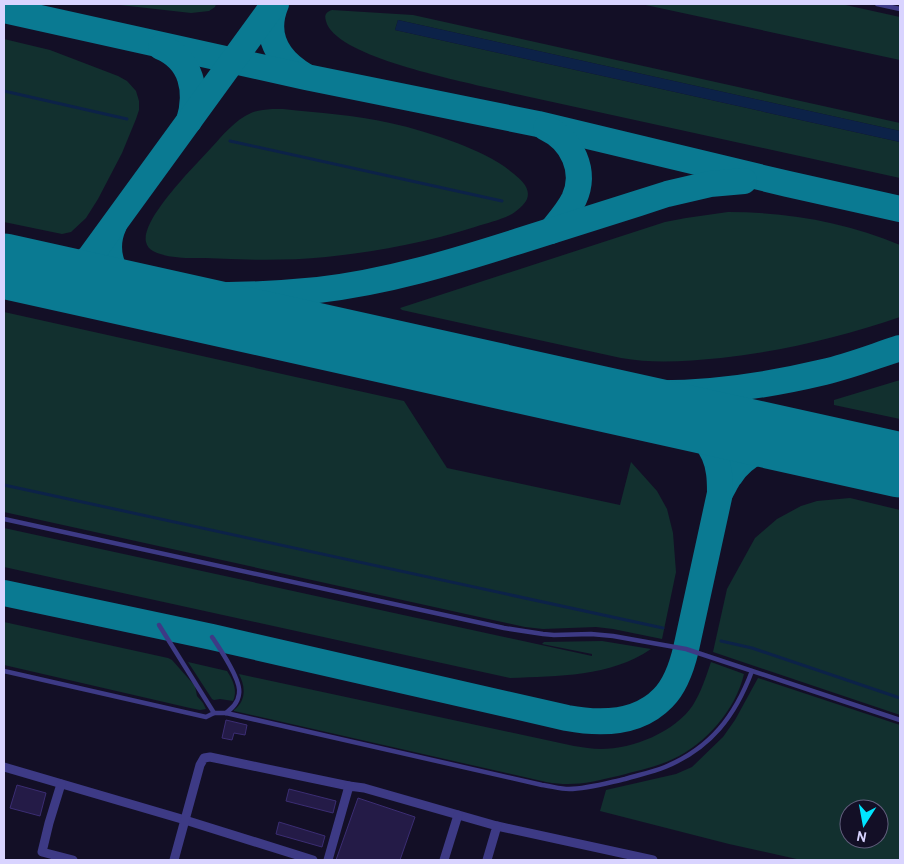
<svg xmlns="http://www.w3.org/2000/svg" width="904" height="864" font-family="Overpass,sans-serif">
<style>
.green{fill:#12302f;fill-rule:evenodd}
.water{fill:#0c2248}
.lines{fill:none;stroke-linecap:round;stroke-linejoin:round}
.stream{stroke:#0c2248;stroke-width:3}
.taxiway{stroke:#0a7a92;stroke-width:26}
.runway{stroke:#0a7a92;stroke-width:65}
.building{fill:#241b47;stroke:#3b2d73}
.service{stroke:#3d3a85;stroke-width:4.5}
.minor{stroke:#3d3a85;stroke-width:9}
</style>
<rect width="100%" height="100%" fill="#130f26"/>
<!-- green -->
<g class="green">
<path d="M111,4h-1h106l-1,3 -6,4 -18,2z"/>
<path d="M641,4h200l59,13v43z"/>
<path d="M332,10l81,5 487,108v8l-502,-111 -3,10 505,112v36l-420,-92c-31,-8 -146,-31 -154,-65 -2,-6 0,-9 6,-11z"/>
<path d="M4,39l46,11 68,26 9,5 9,10 3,10v9l-3,9 -14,34 -24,46 -12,19 -15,14 -9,2 -58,-12z"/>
<path d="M272,109h11c36,4 72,6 107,14 23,5 46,12 67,20 20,8 41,17 57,31 7,6 17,14 13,25 -2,5 -10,12 -15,15 -11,6 -25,9 -37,13 -47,15 -100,25 -149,30 -40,4 -81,3 -121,1 -17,0 -36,1 -52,-7 -4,-2 -6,-5 -7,-9 -4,-18 28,-53 39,-66 9,-10 18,-19 27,-29 11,-12 23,-27 39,-34 6,-3 14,-3 21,-4z"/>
<path d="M728,212c59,0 118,10 172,33v72c-59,20 -117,34 -179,41 -34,3 -66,6 -100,0l-201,-44 -18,-4 -2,-2 265,-86 21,-4z"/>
<path d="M4,312l400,89 43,67 173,37 11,-43 26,29 10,18 6,24 3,39 -14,67 -49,-10 -17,-2 -53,2 -18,-2 -521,-115z"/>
<path d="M900,380v39l-66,-14v-5z"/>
<path d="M850,498l50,12v205l-187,-63 14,-63 28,-51 22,-19 24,-13 16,-5z"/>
<path d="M4,528l588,128v-2l-50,-10 2,-2 58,-1 49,8c-41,28 -93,27 -141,29l-506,-111z"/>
<path d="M4,622l164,36 4,2 23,26 2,10 6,7 3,6 -6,1 -10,-2 -186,-43z"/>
<path d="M188,662l39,9c6,9 11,20 6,30l-13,-2 -6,1 -2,-1z"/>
<path d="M711,662l33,12c-8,35 -38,70 -71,85 -17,8 -37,12 -55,17 -27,6 -44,11 -72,6l-312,-71v-1c13,-10 11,-24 5,-36l335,72c9,1 18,3 27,3 32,0 74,-17 92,-44 8,-13 13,-28 18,-43z"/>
<path d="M758,678l142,47v135h-99l-72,-16 -129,-33 6,-21 70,-16 16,-7 31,-30 12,-17zM849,809h30v30h-30z"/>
</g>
<!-- water -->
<path class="water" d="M398,20l502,111v11l-505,-112z"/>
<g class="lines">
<!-- stream -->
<g class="stream">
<path d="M4,91l123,28"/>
<path d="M230,141l272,60"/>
<path d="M4,485l659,143"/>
<path d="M721,641l31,7 148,50"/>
</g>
<!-- taxiway -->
<g class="taxiway">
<path d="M276,4c-13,31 2,56 29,72"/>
<path d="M4,10l302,67 232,47 250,60 112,25"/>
<path d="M161,47c31,13 37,44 28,74"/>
<path d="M546,128c26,12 41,43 28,71 -6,12 -15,22 -23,32"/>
<path d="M114,225c-12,26 -1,56 24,69"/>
<path d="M42,275c19,-1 35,-5 48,-18l184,-253"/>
<path d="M66,280c32,5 64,10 97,13 51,4 104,2 155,-3 69,-8 135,-28 201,-49 50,-16 99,-31 148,-47l43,-10 34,-3"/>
<path d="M519,381c41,5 82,11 124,12 61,2 122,-7 181,-21 26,-6 51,-16 76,-24"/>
<path d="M720,493c4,-6 6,-12 10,-17 23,-35 58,-32 94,-28"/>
<path d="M4,593l208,44 355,81c32,6 71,6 96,-20 12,-12 19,-32 23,-49l34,-156c0,-7 0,-13 -1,-20 -3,-26 -22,-48 -47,-57 -9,-3 -20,-5 -29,-8"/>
</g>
<!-- runway -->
<path class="runway" d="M4,266l896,199"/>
</g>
<!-- building -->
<g class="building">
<path d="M226,720l21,5 -2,10 -11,-2 -2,7 -10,-2z"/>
<path d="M17,785l29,8 -6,23 -30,-8z"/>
<path d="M289,789l47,12 -3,12 -47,-12z"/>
<path d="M358,798l57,19 -15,43h-64z"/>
<path d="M279,822l46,14 -3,11 -46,-13z"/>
</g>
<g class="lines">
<!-- service -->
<g class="service">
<path d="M877,4l23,5"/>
<path d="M4,519l500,109 39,6 11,1 37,-1 22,2 73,13 214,71"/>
<path d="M159,625l55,88"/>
<path d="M212,637c8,12 30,44 27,57 -1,9 -7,14 -13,19"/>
<path d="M4,671l202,46 8,-4h12l316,72c9,1 18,4 27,4 18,0 38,-6 56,-10 13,-4 28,-7 40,-12 46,-19 70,-51 87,-96"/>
</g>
<!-- minor -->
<g class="minor">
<path d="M4,767l181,53 128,40"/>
<path d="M61,784l-12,39 -7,29 31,8"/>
<path d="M497,826l156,34"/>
<path d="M174,860l26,-95 4,-7 6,-1 139,29"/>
<path d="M328,860l21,-74 15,2 133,38 -10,34"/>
<path d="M444,860l14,-45"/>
</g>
</g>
<!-- border -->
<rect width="904" height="864" fill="none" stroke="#d9d4ff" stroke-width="10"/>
<!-- north arrow -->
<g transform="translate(864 824) rotate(191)"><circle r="24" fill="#130f26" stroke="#625e7d"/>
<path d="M0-4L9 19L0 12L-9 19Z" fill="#00e5ff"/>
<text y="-8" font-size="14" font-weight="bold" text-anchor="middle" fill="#d9d4ff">N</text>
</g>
</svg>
